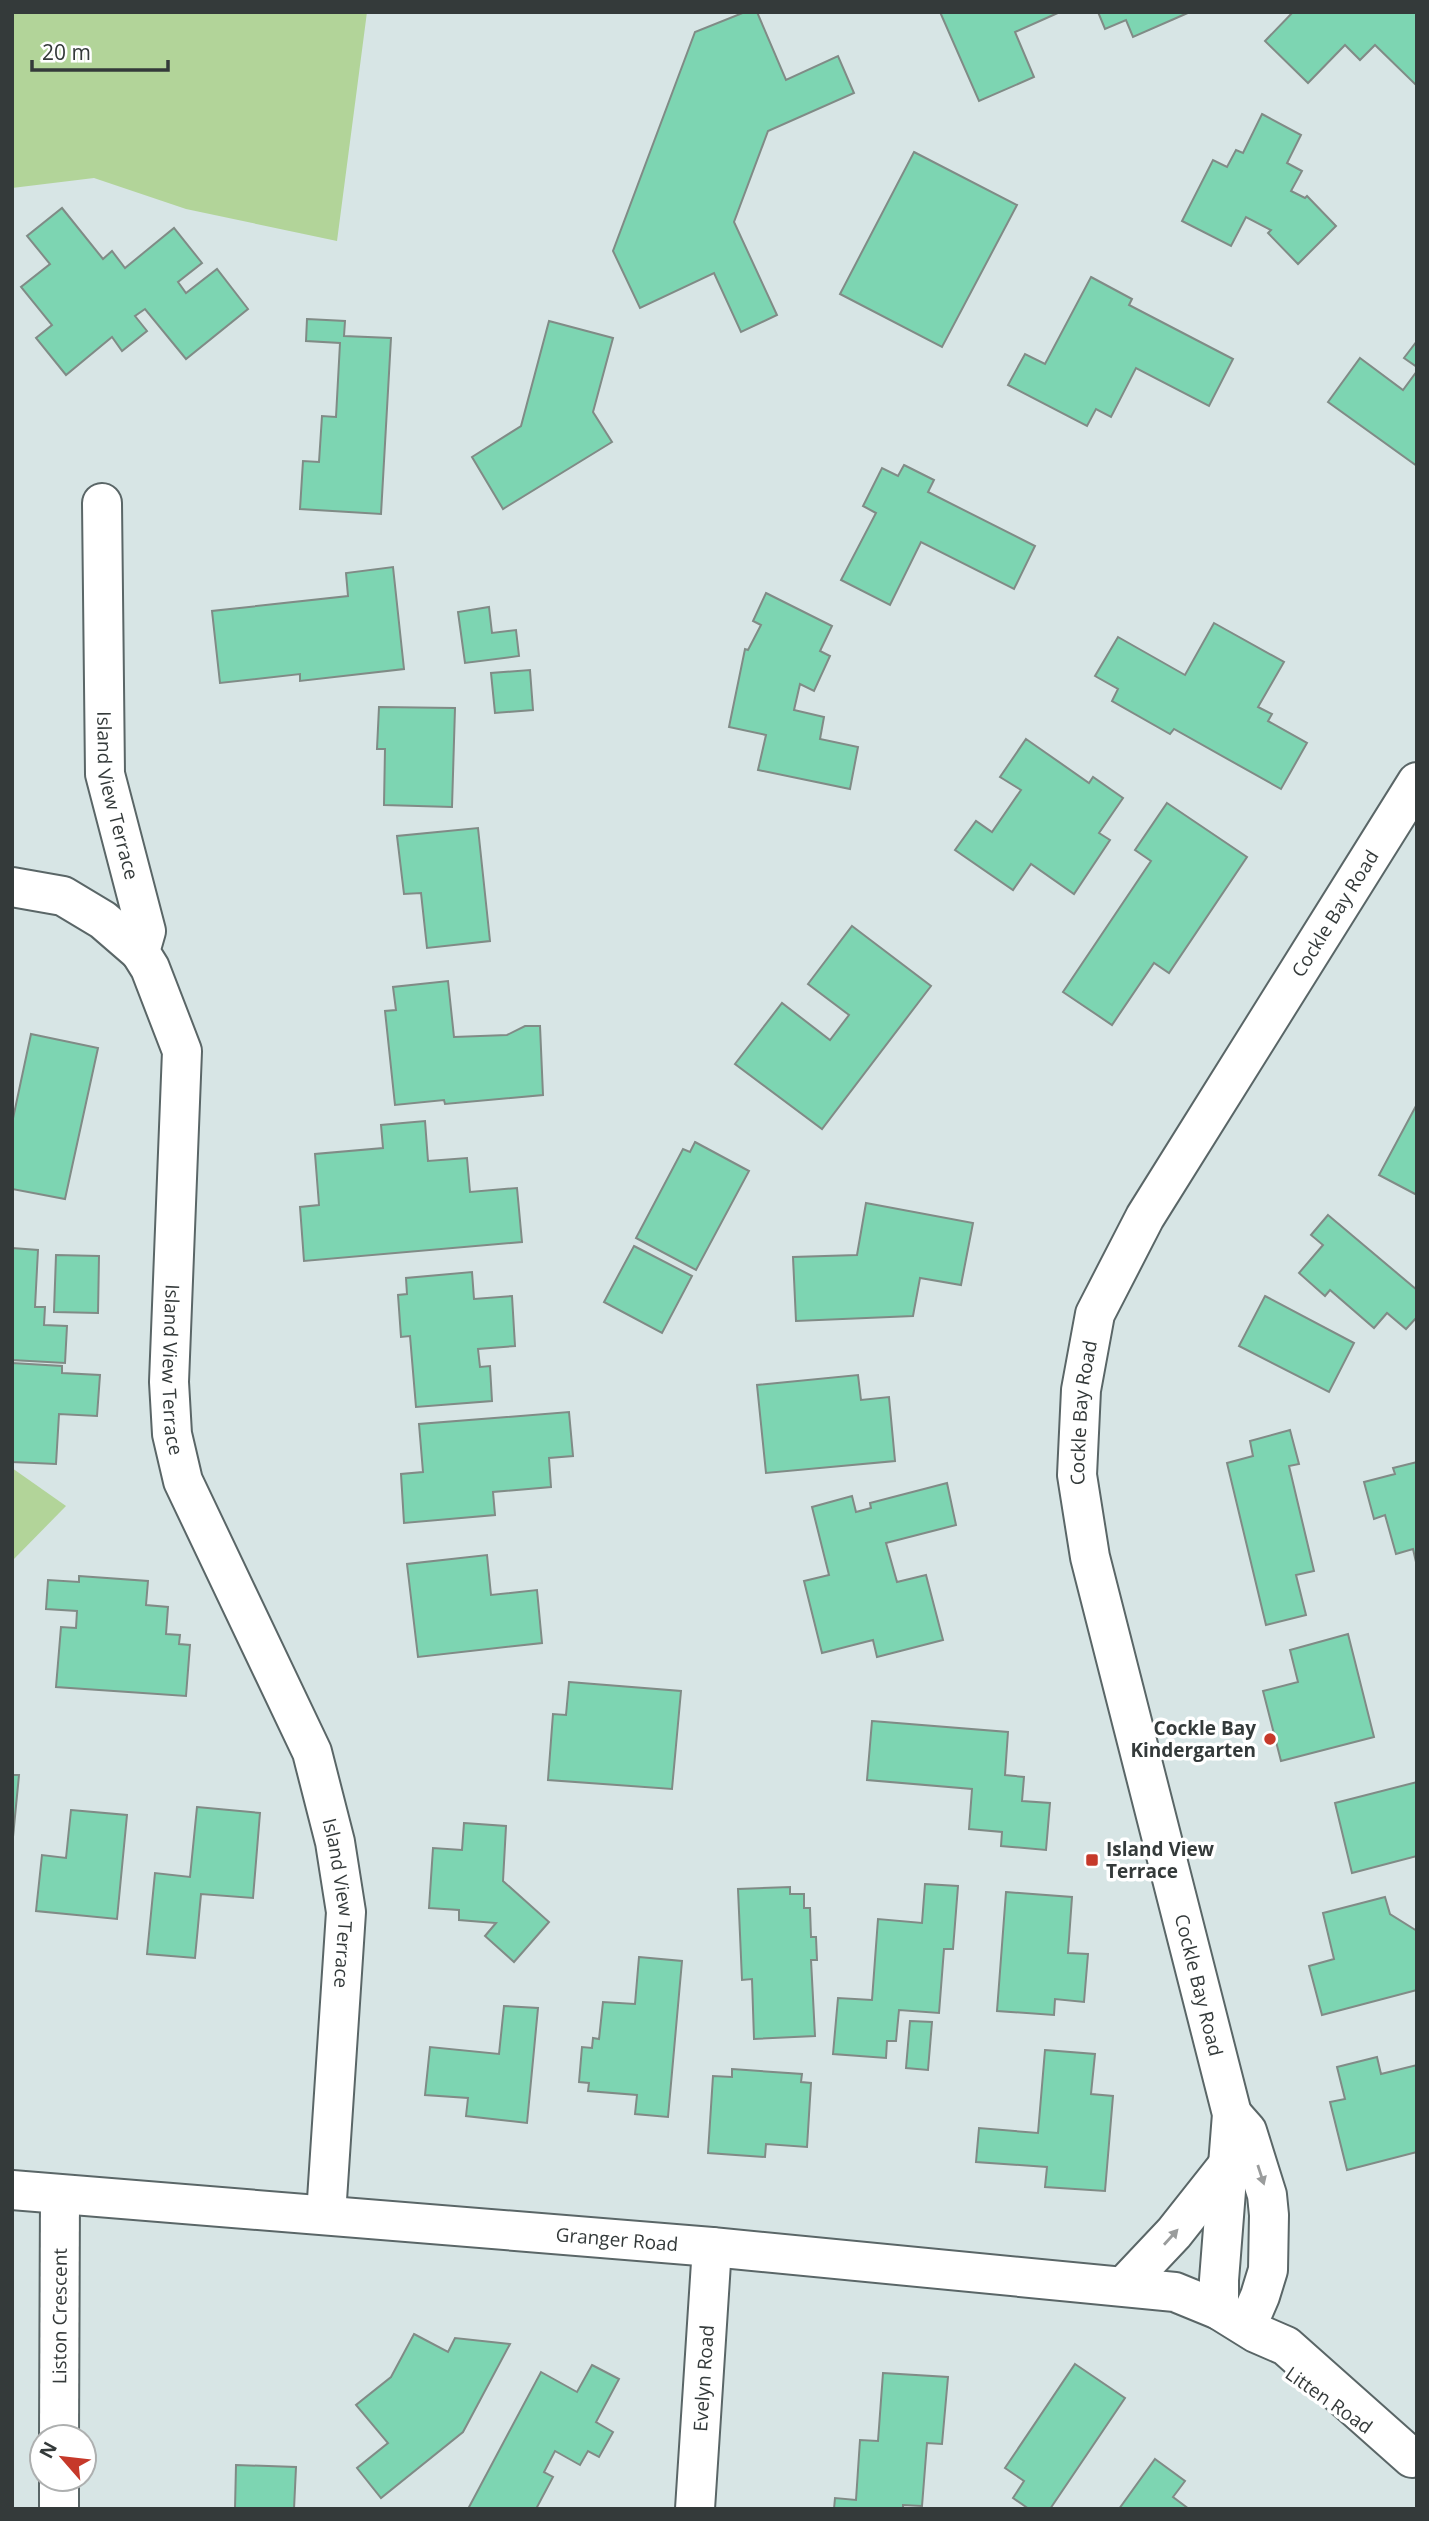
<svg xmlns="http://www.w3.org/2000/svg" width="1429" height="2521" font-family="'Open Sans',sans-serif">
<style>
.green{fill:#b2d499}
.building{fill:#7dd5b2;stroke:#808b86;stroke-width:2}
.lines{fill:none;stroke-linecap:round;stroke-linejoin:round}
.street-casing{stroke:#5a6667;stroke-width:42}
.secondary-casing{stroke:#5a6667;stroke-width:42}
.street{stroke:#fff;stroke-width:38}
.secondary{stroke:#fff;stroke-width:38}
.oneway{fill:#9a9c9c}
.poi-dot{fill:#c6392a;stroke:#fff;stroke-width:2.5}
.labels{text-anchor:middle;stroke-width:7;stroke-linejoin:round;paint-order:stroke}
.street-label{font-size:19px;fill:#343a3a;stroke:#fff}
.poi-label{font-size:19px;font-weight:bold;fill:#343a3a;stroke:#fff;text-anchor:end}
</style>
<rect width="100%" height="100%" fill="#d7e5e5"/>
<!-- green -->
<g class="green">
<path d="M12,12h355l-30,229 -151,-32 -92,-31 -82,10z"/>
<path d="M12,1468l54,38 -54,55z"/>
</g>
<!-- building -->
<g class="building">
<path d="M745,12h12l29,68 52,-24 16,37 -86,38 -34,91 43,93 -36,17 -27,-59 -74,35 -27,-57 82,-219z"/>
<path d="M940,12h120l-45,20 19,45 -55,24z"/>
<path d="M1098,12h92l-57,25 -7,-17 -21,9z"/>
<path d="M1293,12h124v74l-42,-41 -15,15 -15,-15 -37,38 -43,-42z"/>
<path d="M1262,114l39,21 -14,28 15,8 -11,20 14,7 2,-2 29,30 -38,38 -30,-31 3,-3 -25,-13 -15,29 -49,-25 31,-61 14,7 9,-17 7,3z"/>
<path d="M914,152l103,53 -75,142 -102,-53z"/>
<path d="M62,208l41,51 9,-8 13,17 49,-40 28,35 -24,19 8,11 31,-24 31,40 -62,50 -41,-50 -10,7 12,15 -25,20 -10,-14 -46,38 -30,-37 16,-13 -31,-38 29,-23 -23,-28z"/>
<path d="M1091,277l41,22 -3,6 104,54 -24,47 -73,-38 -25,49 -15,-8 -9,17 -79,-41 17,-31 20,10z"/>
<path d="M307,319l38,2 -1,15 47,2 -10,176 -81,-5 3,-48 16,1 3,-46 14,1 4,-74 -34,-2z"/>
<path d="M549,321l64,17 -20,74 19,30 -109,67 -31,-52 49,-31z"/>
<path d="M1417,341v26l-13,-9z"/>
<path d="M1360,358l43,32 14,-19v95l-89,-64z"/>
<path d="M904,465l30,15 -6,12 107,54 -21,43 -93,-47 -31,63 -49,-25 35,-67 -13,-7 19,-38 16,8z"/>
<path d="M393,567l11,102 -104,12v-7l-80,9 -8,-72 136,-15 -2,-23z"/>
<path d="M766,593l66,33 -12,25 10,5 -16,35 -14,-7 -6,26 30,7 -4,22 38,8 -8,42 -92,-19 8,-35 -37,-8 16,-78 3,1 13,-25 -8,-4z"/>
<path d="M489,607l3,26 24,-3 3,26 -54,7 -7,-51z"/>
<path d="M1214,623l70,39 -26,45 14,7 -4,7 39,22 -26,46 -107,-60 -4,5 -58,-33 6,-12 -23,-13 23,-39 67,38z"/>
<path d="M530,670l3,40 -38,3 -4,-40z"/>
<path d="M379,707l76,1 -3,99 -68,-2 1,-56h-8z"/>
<path d="M1026,739l63,44 4,-6 30,21 -24,35 11,7 -36,54 -43,-30 -18,26 -58,-40 21,-29 16,11 29,-42 -21,-13z"/>
<path d="M1167,803l80,54 -78,116 -15,-10 -42,62 -49,-33 88,-131 -16,-11z"/>
<path d="M478,828l12,113 -63,7 -6,-55 -17,1 -7,-58z"/>
<path d="M852,926l79,60 -109,143 -87,-65 47,-61 48,37 19,-25 -41,-31z"/>
<path d="M448,981l6,56 53,-2 18,-9h15l3,69 -98,9 -1,-4 -49,5 -10,-94 11,-1 -3,-23z"/>
<path d="M31,1034l67,14 -33,151 -53,-10v-66z"/>
<path d="M1417,1104v91l-38,-20z"/>
<path d="M425,1121l3,40 39,-3 3,34 47,-4 5,54 -218,19 -4,-54 19,-2 -4,-51 68,-6 -2,-23z"/>
<path d="M695,1142l54,29 -53,99 -60,-32 47,-89 7,3z"/>
<path d="M866,1203l107,20 -12,62 -41,-7 -7,38 -117,5 -3,-64 64,-2z"/>
<path d="M1328,1215l89,75v27l-11,12 -19,-16 -13,15 -44,-38 -5,6 -26,-23 24,-28 -12,-10z"/>
<path d="M634,1246l58,30 -30,57 -58,-31z"/>
<path d="M12,1248l26,2 -3,57h10l-1,18 23,1 -2,37 -53,-3z"/>
<path d="M56,1255l43,1 -1,57 -44,-1z"/>
<path d="M472,1272l2,27 38,-3 3,50 -37,3 2,18 10,-1 2,35 -76,6 -6,-71 -9,1 -3,-42 9,-1 -1,-16z"/>
<path d="M1265,1296l89,47 -25,49 -90,-46z"/>
<path d="M12,1363l50,3v7l38,2 -3,41 -38,-2 -3,50 -44,-2z"/>
<path d="M858,1375l3,25 28,-3 6,64 -129,12 -9,-88z"/>
<path d="M569,1412l4,44 -24,2 2,29 -58,5 2,23 -91,8 -3,-49 22,-2 -4,-48z"/>
<path d="M1290,1430l9,34 -10,2 25,105 -18,4 10,40 -40,10 -39,-162 26,-7 -3,-15z"/>
<path d="M1417,1462v100h-1l-3,-13 -17,5 -11,-39 -11,4 -10,-37 31,-8 -2,-6z"/>
<path d="M947,1483l9,42 -70,18 11,39 29,-7 17,65 -66,17 -4,-17 -51,13 -18,-72 25,-6 -17,-68 40,-11 4,16 15,-4 -1,-5z"/>
<path d="M487,1555l4,40 46,-5 5,53 -124,14 -11,-93z"/>
<path d="M79,1576l69,5 -2,24 22,2 -2,27 14,1 -1,9 11,1 -4,51 -130,-9 5,-60 15,1 1,-17 -31,-2 2,-29 31,2z"/>
<path d="M1348,1634l26,103 -93,24 -18,-70 35,-9 -8,-32z"/>
<path d="M569,1682l112,9 -9,98 -124,-9 5,-66 13,1z"/>
<path d="M872,1721l136,11 -3,43 19,2 -2,24 28,2 -4,47 -45,-4 1,-14 -33,-3 3,-40 -105,-9z"/>
<path d="M12,1775h7l-6,62h-1z"/>
<path d="M1417,1782v74l-65,17 -17,-70z"/>
<path d="M197,1807l63,6 -7,85 -52,-4 -6,64 -48,-4 8,-81 35,4z"/>
<path d="M71,1810l56,5 -10,104 -81,-8 6,-56 24,3z"/>
<path d="M464,1823l42,3 -3,55 46,41 -35,40 -29,-26 11,-13 -37,-3v-10l-30,-2 4,-60 29,2z"/>
<path d="M925,1884l33,2 -5,63h-9l-5,64 -40,-3 -3,31h-9l-1,17 -53,-4 5,-56 34,2 6,-81 44,4z"/>
<path d="M790,1887v7h14v14h6l1,29h5l1,23h-6l4,76 -61,3 -2,-60 -10,1 -4,-91z"/>
<path d="M1006,1892l66,5 -4,56 20,1 -4,48 -29,-3 -1,16 -57,-4z"/>
<path d="M1385,1897l5,17 27,17v59l-95,25 -13,-49 25,-7 -11,-46z"/>
<path d="M639,1957l43,4 -14,156 -33,-3 2,-19 -49,-4 1,-8 -10,-1 3,-35 10,1 1,-10 6,1 4,-37 32,2z"/>
<path d="M504,2006l34,2 -11,115 -61,-7 2,-18 -43,-3 5,-48 69,7z"/>
<path d="M910,2021l22,1 -4,48 -22,-2z"/>
<path d="M1045,2050l50,4 -4,40 22,2 -8,95 -60,-4 2,-20 -71,-5 3,-34 59,5z"/>
<path d="M1377,2057l4,17 36,-9v87l-70,18 -17,-68 15,-3 -8,-32z"/>
<path d="M732,2069l70,5 -1,8 10,1 -4,64 -41,-3 -1,13 -57,-4 5,-77 19,1z"/>
<path d="M414,2334l34,18 7,-14 55,6 -47,88 -82,66 -24,-30 31,-25 -32,-38 35,-28z"/>
<path d="M1075,2364l50,34 -75,111h-21l-16,-11 11,-17 -19,-13z"/>
<path d="M592,2365l27,14 -23,43 17,10 -14,25 -11,-6 -8,14 -25,-14 -11,21 9,5 -17,32h-68l73,-137 36,20z"/>
<path d="M883,2373l65,4 -6,67 -15,-1 -5,63 -19,-1v4h-69l1,-11 21,2 4,-60 18,1z"/>
<path d="M1155,2459l30,22 -12,16 16,12h-70z"/>
<path d="M236,2465l60,2 -2,42h-59z"/>
</g>
<g class="lines">
<defs>
<g id="street">
<path id="s1" d="M102,503l3,271 41,157 -6,21 10,16 32,83 -13,331 3,52 11,47 129,271 23,90 11,70 -20,303"/>
<path d="M12,887l51,9 40,24 37,32"/>
<path d="M1232,2114l15,17 20,64 2,20 -1,55 -8,26 -13,30"/>
<path id="s2" d="M1219,2310v-30l13,-166 -142,-557 -13,-82 4,-85 14,-76 50,-97 272,-435"/>
<path id="s3" d="M59,2437l1,-242"/>
<path d="M59,2509v-30"/>
<path id="s4" d="M695,2509l17,-262"/>
</g>
<g id="secondary">
<path id="s5" d="M12,2190l700,57 463,45 44,18 37,23 30,13 126,112"/>
<path d="M1124,2286l50,-53 53,-67"/>
</g>
</defs>
<!-- street casing -->
<use href="#street" class="street-casing"/>
<!-- secondary casing -->
<use href="#secondary" class="secondary-casing"/>
<!-- street -->
<use href="#street" class="street"/>
<!-- secondary -->
<use href="#secondary" class="secondary"/>
</g>
<!-- one-way arrows -->
<defs><path id="oneway-solid" d="M-6-.8H1V-3.2L6.5 0L1 3.2V.8H-6Z" transform="scale(1.75)"/></defs>
<g class="oneway">
<use href="#oneway-solid" transform="translate(1261 2175) rotate(72)"/>
<use href="#oneway-solid" transform="translate(1171 2237) rotate(-48)"/>
</g>
<!-- markers -->
<g class="poi-dot">
<circle cx="1270" cy="1739" r="7"/>
<rect x="1085" y="1853" width="14" height="14" rx="3.5"/>
</g>
<g class="labels">
<!-- street labels -->
<g class="street-label">
<text dy="7" stroke="none"><textPath href="#s1" startOffset="294">Island View Terrace</textPath></text>
<text dy="7" stroke="none"><textPath href="#s2" startOffset="1484">Cockle Bay Road</textPath></text>
<text dy="7" stroke="none"><textPath href="#s1" startOffset="882">Island View Terrace</textPath></text>
<text dy="7" stroke="none"><textPath href="#s2" startOffset="917">Cockle Bay Road</textPath></text>
<text dy="7" stroke="none"><textPath href="#s1" startOffset="1449">Island View Terrace</textPath></text>
<text transform="translate(1199 1985) rotate(76)" y="7">Cockle Bay Road</text>
<text dy="7" stroke="none"><textPath href="#s5" startOffset="607">Granger Road</textPath></text>
<text dy="7" stroke="none"><textPath href="#s3" startOffset="121">Liston Crescent</textPath></text>
<text dy="7" stroke="none"><textPath href="#s4" startOffset="131">Evelyn Road</textPath></text>
<text transform="translate(1329 2400) rotate(35)" y="7">Litten Road</text>
</g>
<!-- poi labels -->
<g class="poi-label">
<text x="1256" y="1735">Cockle Bay<tspan x="1256" dy="22">Kindergarten</tspan></text>
<text x="1106" y="1856" text-anchor="start">Island View<tspan x="1106" dy="22">Terrace</tspan></text>
</g>
</g>
<!-- border -->
<rect width="1429" height="2521" fill="none" stroke="#343a3a" stroke-width="28"/>
<!-- north arrow -->
<g transform="translate(63 2458) rotate(298)"><circle r="33" fill="#ffffff" stroke="#aeb0b0" stroke-width="2"/>
<path d="M0-5L12 26L0 18L-12 26Z" fill="#c6392a"/>
<text y="-10" font-size="19" font-weight="bold" text-anchor="middle" fill="#343a3a">N</text>
</g>
<!-- scale -->
<path d="M32 60v10h136v-10" fill="none" stroke="#343a3a" stroke-width="3.5"/>
<text x="42" y="60" font-size="21" fill="#343a3a" stroke="#ffffff" stroke-width="5" paint-order="stroke">20 m</text>
</svg>
